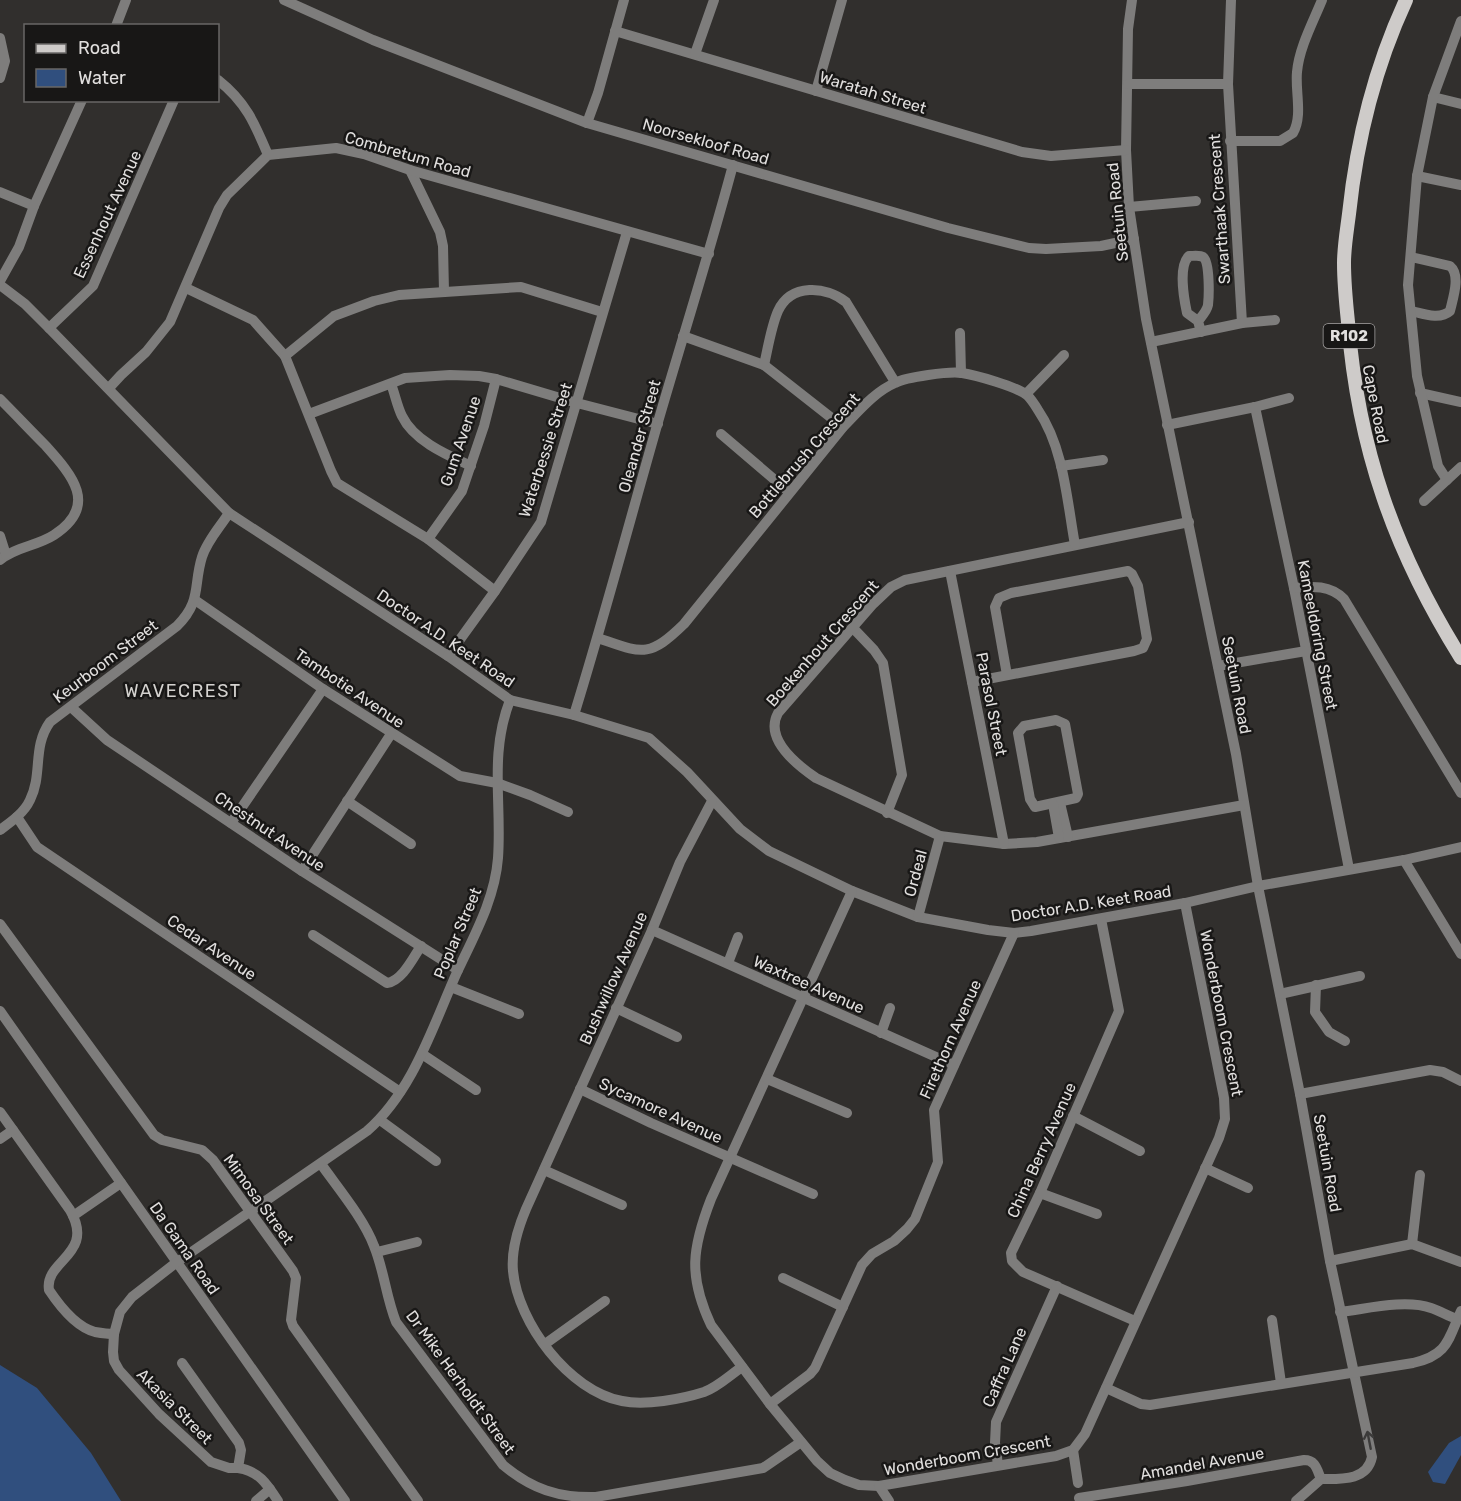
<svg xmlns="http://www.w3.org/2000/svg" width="1461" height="1501" font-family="Rubik,sans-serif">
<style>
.water{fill:#304f7e}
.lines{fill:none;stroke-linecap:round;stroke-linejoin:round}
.minor{stroke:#7e7d7c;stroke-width:10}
.major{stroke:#cecbc9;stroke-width:14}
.oneway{stroke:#3c3b3a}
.labels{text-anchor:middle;stroke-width:5;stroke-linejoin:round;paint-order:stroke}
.shield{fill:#181716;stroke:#a5a3a2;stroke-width:1.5}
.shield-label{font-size:15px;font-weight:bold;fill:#e1dfde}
.street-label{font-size:16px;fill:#e1dfde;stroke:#181716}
.neighbourhood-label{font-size:18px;letter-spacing:1.5px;fill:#d4d2cf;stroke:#181716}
</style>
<rect width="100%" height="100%" fill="#312f2d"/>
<!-- water -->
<g class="water">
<path d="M0,1365l37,23 54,65 30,48h-121z"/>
<path d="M1461,1436v19l-16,29 -12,-2 -5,-10 21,-29z"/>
</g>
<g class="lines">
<!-- minor -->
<g class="minor">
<path d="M284,0l89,40 214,83 361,105 81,20 17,1 55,-3 33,-7"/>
<path d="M1132,0l-4,29 -2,121 3,57 17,112 90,435 22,132 42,208 30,167 42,196c-5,24 -31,22 -51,22"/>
<path d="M1231,0l-3,84 14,239"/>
<path d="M116,26l10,-26"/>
<path d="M615,31l407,121 29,4 75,-6"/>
<path d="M0,38l5,23 -5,17"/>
<path d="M695,54l19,-54"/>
<path d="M218,80c28,22 37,44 50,75"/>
<path d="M1128,84h100"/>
<path d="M816,91l26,-91"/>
<path d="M1433,97l28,7"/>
<path d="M587,123l11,-30 26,-93"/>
<path d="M1230,141h50l13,-8c10,-17 2,-42 4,-61 2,-24 16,-50 25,-72"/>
<path d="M410,170l30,62 3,14 1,45"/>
<path d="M1417,176l44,9"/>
<path d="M0,192l34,14"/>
<path d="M1129,207l67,-6"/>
<path d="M1411,257l39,9c11,9 3,32 0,45 -10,9 -26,3 -39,0"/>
<path d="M0,281l19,-34 15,-41 48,-106"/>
<path d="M0,285l25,19 24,24 180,185 219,143 62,44 64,15 75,23 38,34 53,57 29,22 83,40 66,26 70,13 26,3 17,-2 154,-28 73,-17 146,-26 57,-13"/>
<path d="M186,288l67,32 32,36 46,115 6,12 91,56 67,52"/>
<path d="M1198,321c4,-5 9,-10 10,-16 1,-9 2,-43 -5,-48 -3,-2 -9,-1 -14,-1 -11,10 -5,43 -2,57l11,8 3,11"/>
<path d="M49,328l44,-42 81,-186"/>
<path d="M960,333l1,40"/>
<path d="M683,336l81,29 79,62"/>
<path d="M1151,342l91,-19 33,-3"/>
<path d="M285,356l49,-40 40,-15 25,-6 122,-8 81,25"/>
<path d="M764,365c4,-17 7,-38 14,-54 13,-28 48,-25 68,-9l49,80"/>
<path d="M391,384c4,10 6,22 11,32 12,25 45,39 69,50"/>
<path d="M109,388l12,-13 25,-23 24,-30 49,-114 8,-13 41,-40 68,-7 28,6 46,16 299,84"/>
<path d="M1420,393l41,9"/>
<path d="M1026,394l38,-39"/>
<path d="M0,399c15,15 30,31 45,46 26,29 55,60 9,90 -17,11 -39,12 -54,25"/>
<path d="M1255,407l39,181 55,281"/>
<path d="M309,414l96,-36 45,-3 29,1 17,3 81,24 81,21"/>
<path d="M1167,425l88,-18 34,-9"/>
<path d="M721,434l68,58"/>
<path d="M1061,466l42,-6"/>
<path d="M1447,480l-9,-14 -21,-90 -9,-91 9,-109 16,-79 28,-76"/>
<path d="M1424,501l37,-34"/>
<path d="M1189,522l-284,58 -14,7 -18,17 -95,109c-14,26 19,52 38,65l124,58 64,8 33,-2 207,-37"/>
<path d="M0,536l6,19"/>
<path d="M428,539l34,-48 22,-65 12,-47"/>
<path d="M950,571l54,273"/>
<path d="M1294,588c19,-2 36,-3 50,11l117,194"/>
<path d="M195,600l128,89 137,87 37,7 33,12 38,17"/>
<path d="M853,628l21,22 9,13 19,112 -15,38"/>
<path d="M598,638c44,15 50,21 86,-14l159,-197c15,-15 31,-35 52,-44 11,-6 55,-12 67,-10 14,2 55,14 65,22 4,4 8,10 11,15 26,38 29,91 37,135"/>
<path d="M448,656l47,-65 46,-69 86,-290"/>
<path d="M1218,666l88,-15"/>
<path d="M972,682l162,-31 9,-3 4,-9 -9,-53 -6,-12 -4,-3 -117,22 -12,5 -4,9 12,68"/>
<path d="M71,707l36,33 195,131 156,99"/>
<path d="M574,715c30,-97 56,-195 84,-293 25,-86 52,-171 75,-257"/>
<path d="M1056,720l9,4 13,70 -2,4 -41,9 -5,-8 -12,-66 6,-7z"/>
<path d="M347,801l64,43"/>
<path d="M712,801l-32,61 -28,68 -126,279c-8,19 -15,41 -13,62 5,52 56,120 109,130 23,5 60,-2 82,-9 14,-5 26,-17 38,-25"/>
<path d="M1060,803l8,34"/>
<path d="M1053,804l6,34"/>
<path d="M17,817l20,30 363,245"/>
<path d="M231,823l92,-134"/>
<path d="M0,830c11,-8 24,-17 30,-30 13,-26 2,-53 20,-78l127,-96c25,-25 16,-40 25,-69 5,-16 18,-30 27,-44"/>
<path d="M1404,860l57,94"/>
<path d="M302,871l89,-137"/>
<path d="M852,891l-141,308c-19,49 -23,77 0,126l59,79 47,57 13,12 15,7 14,5 20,1 177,-30 17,-6 12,-16 134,-296 6,-19 -1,-21 -39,-195"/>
<path d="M918,917l22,-81"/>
<path d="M1101,919l18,92 -79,182 -29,60 1,8 11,11 112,49"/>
<path d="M0,924l154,211 8,5 40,10 11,10 80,111 3,7 -5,42 2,6 125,175"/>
<path d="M652,930l302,135"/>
<path d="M313,935l74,48c15,-2 26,-25 34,-37"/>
<path d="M728,963l10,-26"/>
<path d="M1316,985l-1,27 14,20 16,9"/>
<path d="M451,987l68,27"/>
<path d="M1280,994l80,-18"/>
<path d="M616,1008l61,29"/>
<path d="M0,1011l345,490"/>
<path d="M881,1033l9,-25"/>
<path d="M422,1054l54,36"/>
<path d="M767,1079l80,34"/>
<path d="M580,1089l71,34 162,71"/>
<path d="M1300,1094l130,-24 13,2 18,9"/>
<path d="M0,1112l70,98c26,45 -26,50 -21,80 10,15 27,37 46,42 6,1 13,2 19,2"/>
<path d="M1073,1116l67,35"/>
<path d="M380,1120l56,41"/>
<path d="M0,1139l13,-9"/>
<path d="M321,1164c17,24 43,55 53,82 10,24 12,51 22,76l107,143c29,24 55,33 93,32l167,-29 38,-26"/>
<path d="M1205,1168l43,20"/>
<path d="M544,1170l78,35"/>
<path d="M1040,1193l57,21"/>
<path d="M73,1216l48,-33"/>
<path d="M1412,1244l8,-69"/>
<path d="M377,1252l40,-10"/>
<path d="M1330,1261l82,-17 49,18"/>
<path d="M783,1278l60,29"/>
<path d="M1340,1312c26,-3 65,-13 91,-4 9,3 17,8 26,11"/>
<path d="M1272,1320l9,63"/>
<path d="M545,1344l60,-43"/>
<path d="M182,1363l57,80 2,7 -3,18c21,3 29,16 40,33"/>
<path d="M1106,1388l35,16 9,1 263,-42c35,-8 35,-23 48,-52"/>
<path d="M770,1404l40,-30 5,-6 47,-103 10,-11 22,-13 13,-12 8,-10 23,-57 -4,-52 80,-177"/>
<path d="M1073,1450l5,33"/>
<path d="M998,1465l-3,-22 1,-21 61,-136"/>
<path d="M238,1468h-9l-18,-6 -52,-48 -40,-44 -5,-9 -1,-9 1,-18 6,-22 12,-15 45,-35 190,-131c47,-41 66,-106 91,-161 17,-36 37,-72 40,-112 4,-56 -9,-103 12,-158"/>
<path d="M879,1486l10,15"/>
<path d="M1079,1498l108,-17 117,-21c12,0 13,10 17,19"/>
<path d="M256,1501l14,-12"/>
<path d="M1296,1501l25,-22"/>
</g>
<!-- major -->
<path class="major" d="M1406,0c-32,69 -49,138 -57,214 -2,16 -5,33 -5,49 0,20 2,40 4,59 10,126 46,229 113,336"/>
</g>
<!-- one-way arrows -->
<defs><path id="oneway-shaft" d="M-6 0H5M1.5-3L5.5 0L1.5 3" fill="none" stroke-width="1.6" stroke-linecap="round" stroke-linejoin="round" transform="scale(1.5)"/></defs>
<use class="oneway" href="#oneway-shaft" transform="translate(1369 1440) rotate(-101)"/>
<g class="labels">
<!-- shield labels -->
<rect class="shield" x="1323.5" y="324" width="51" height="24" rx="4.5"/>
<g class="shield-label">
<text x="1349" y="341">R102</text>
</g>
<!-- street labels -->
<g class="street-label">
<text transform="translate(873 92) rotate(17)" y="6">Waratah Street</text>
<text transform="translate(706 141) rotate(16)" y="6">Noorsekloof Road</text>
<text transform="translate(408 154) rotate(16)" y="6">Combretum Road</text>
<text transform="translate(1219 209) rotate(-94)" y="6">Swarthaak Crescent</text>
<text transform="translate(1117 212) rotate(-96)" y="6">Seetuin Road</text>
<text transform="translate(107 214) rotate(-65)" y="6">Essenhout Avenue</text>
<text transform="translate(1376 404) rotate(79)" y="6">Cape Road</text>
<text transform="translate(639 436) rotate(-74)" y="6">Oleander Street</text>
<text transform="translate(460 441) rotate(-71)" y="6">Gum Avenue</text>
<text transform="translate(545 450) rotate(-72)" y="6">Waterbessie Street</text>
<text transform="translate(804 455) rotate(-49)" y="6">Bottlebrush Crescent</text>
<text transform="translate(1318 635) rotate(79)" y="6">Kameeldoring Street</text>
<text transform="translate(446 638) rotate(34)" y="6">Doctor A.D. Keet Road</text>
<text transform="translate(822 643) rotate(-49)" y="6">Boekenhout Crescent</text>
<text transform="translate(105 661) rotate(-37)" y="6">Keurboom Street</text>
<text transform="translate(1237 685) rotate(79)" y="6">Seetuin Road</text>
<text transform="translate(350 688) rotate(34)" y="6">Tambotie Avenue</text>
<text transform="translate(992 704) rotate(79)" y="6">Parasol Street</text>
<text transform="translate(270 831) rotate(34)" y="6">Chestnut Avenue</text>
<text transform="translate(915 873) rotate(-75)" y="6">Ordeal</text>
<text transform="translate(1091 903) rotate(-9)" y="6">Doctor A.D. Keet Road</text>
<text transform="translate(457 933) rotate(-67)" y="6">Poplar Street</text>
<text transform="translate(212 947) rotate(34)" y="6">Cedar Avenue</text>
<text transform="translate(613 978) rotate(-66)" y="6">Bushwillow Avenue</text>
<text transform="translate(809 984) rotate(24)" y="6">Waxtree Avenue</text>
<text transform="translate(1222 1013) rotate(79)" y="6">Wonderboom Crescent</text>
<text transform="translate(950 1039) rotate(-66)" y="6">Firethorn Avenue</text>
<text transform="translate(661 1110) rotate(25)" y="6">Sycamore Avenue</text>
<text transform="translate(1041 1150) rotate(-66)" y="6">China Berry Avenue</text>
<text transform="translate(1328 1163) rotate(80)" y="6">Seetuin Road</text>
<text transform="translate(259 1199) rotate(54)" y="6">Mimosa Street</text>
<text transform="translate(185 1248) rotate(55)" y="6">Da Gama Road</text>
<text transform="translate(1004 1367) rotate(-66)" y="6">Caffra Lane</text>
<text transform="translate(461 1382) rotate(54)" y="6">Dr Mike Herholdt Street</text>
<text transform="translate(175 1406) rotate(45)" y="6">Akasia Street</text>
<text transform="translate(967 1455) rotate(-10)" y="6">Wonderboom Crescent</text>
<text transform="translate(1202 1463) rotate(-10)" y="6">Amandel Avenue</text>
</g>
<!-- neighbourhood labels -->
<g class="neighbourhood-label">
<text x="183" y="697">WAVECREST</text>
</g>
</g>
<!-- legend -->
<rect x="24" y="24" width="195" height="78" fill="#181716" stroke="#686766" stroke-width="1.5"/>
<rect x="36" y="44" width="30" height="9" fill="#cecbc9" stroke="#686766" stroke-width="1.5"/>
<text x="78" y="54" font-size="18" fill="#e1dfde">Road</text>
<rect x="36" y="69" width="30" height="18" fill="#304f7e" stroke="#686766" stroke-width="1.5"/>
<text x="78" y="84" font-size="18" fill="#e1dfde">Water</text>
</svg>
